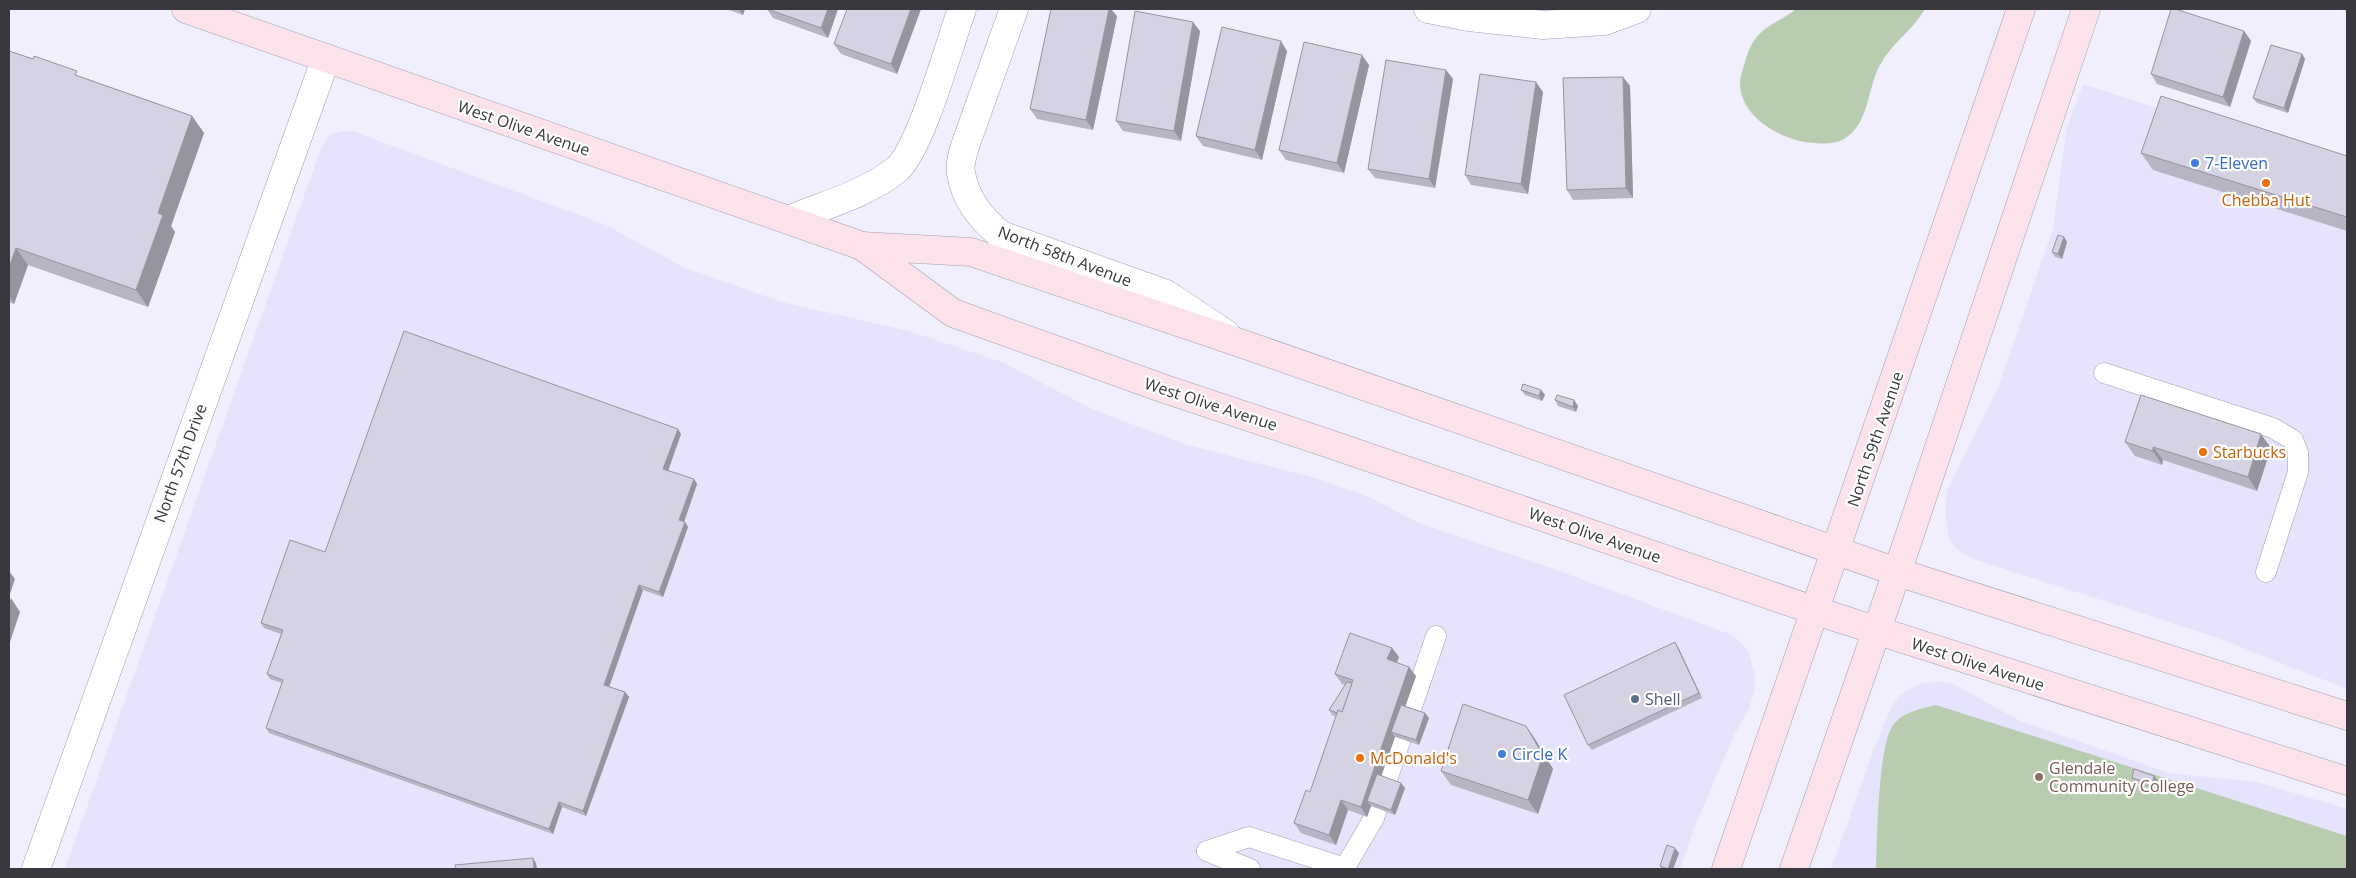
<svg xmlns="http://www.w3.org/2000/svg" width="2356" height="878" font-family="'Open Sans',sans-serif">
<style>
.built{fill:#e6e3fc}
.green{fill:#b8ccaf}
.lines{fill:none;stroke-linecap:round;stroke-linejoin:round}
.service-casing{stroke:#a19faf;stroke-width:21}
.minor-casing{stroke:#a19faf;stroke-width:29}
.secondary-casing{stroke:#a19faf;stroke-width:29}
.service{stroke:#fff;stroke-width:20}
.minor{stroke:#fff;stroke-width:28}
.secondary{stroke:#fce2ea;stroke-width:28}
.wall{fill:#b7b5c3}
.shaded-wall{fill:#95949f}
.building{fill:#d5d3e3;stroke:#95949f}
.shop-dot{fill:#3f7fe0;stroke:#fefefe;stroke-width:2}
.food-dot{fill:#e8710a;stroke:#fefefe;stroke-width:2}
.service-dot{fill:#5c6f8a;stroke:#fefefe;stroke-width:2}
.education-dot{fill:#8d6e63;stroke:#fefefe;stroke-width:2}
.labels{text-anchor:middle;stroke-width:4.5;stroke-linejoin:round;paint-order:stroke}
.street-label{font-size:16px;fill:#38383e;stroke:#fefefe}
.shop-label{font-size:16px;fill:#366cbe;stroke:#fefefe;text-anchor:start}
.food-label{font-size:16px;fill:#c56008;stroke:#fefefe;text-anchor:start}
.service-label{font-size:16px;fill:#4e5e75;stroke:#fefefe;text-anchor:start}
.education-label{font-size:16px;fill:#785e54;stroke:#fefefe;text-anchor:start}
</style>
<rect width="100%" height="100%" fill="#f1effd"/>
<!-- built -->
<g class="built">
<path d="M2083,84l264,86v519l-129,-51 -241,-78 -12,-5 -15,-13 -5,-29 2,-22 51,-103 55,-159 13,-98z"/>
<path d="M342,131l13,1 251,93 79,43 97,34 127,29 93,31 90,47 92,35 131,34 54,19 50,26 135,46 178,66 16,15 7,25v15l-7,21 -15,26 -38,89 -15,43h-1615l254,-715 6,-14 6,-6z"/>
<path d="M1939,682l13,1 66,37 151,53 89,9 89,27v60h-516l44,-123 17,-40 6,-9 12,-9 13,-5z"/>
</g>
<!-- green -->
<g class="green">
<path d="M1796,9h129c-12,21 -34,35 -45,56 -13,23 -10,58 -36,74 -9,5 -19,5 -29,4 -30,-1 -74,-24 -75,-59 0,-7 3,-15 5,-22 2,-8 6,-18 11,-24 10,-13 28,-19 40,-29z"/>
<path d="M1936,705l411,131v33h-471c1,-27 2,-128 18,-145 11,-13 27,-15 42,-19z"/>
</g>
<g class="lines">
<defs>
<g id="service">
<path d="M2104,373l169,55 20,12 5,12v20l-32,100"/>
<path d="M1207,851l42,-14 96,31"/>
<path d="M1207,851l43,18"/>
<path d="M1344,869l30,-51 62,-182"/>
</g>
<g id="minor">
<path d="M1014,9c-13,36 -26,72 -39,109 -4,13 -17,41 -14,55 4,26 20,46 40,62l165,59 60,40"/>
<path d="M1428,9l41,8 74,8 61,-4 33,-12"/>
<path d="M789,220c35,-15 77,-26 107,-50 24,-18 54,-128 66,-161"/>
<path d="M36,869l290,-811"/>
</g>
<g id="secondary">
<path d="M186,9l676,237 91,67 209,75 162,54 492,169 531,170"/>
<path d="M862,246l109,6 269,91 657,229 450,144"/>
<path d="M1726,869l295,-860"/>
<path d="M1794,869l112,-323 180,-537"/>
</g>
</defs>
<!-- service casing -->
<use href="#service" class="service-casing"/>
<!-- minor casing -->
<use href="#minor" class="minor-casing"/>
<!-- secondary casing -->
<use href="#secondary" class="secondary-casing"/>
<!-- service -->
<use href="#service" class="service"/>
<!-- minor -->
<use href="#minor" class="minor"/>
<!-- secondary -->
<use href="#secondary" class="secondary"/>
</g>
<!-- wall -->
<g class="wall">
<path d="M726,9h19l-2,6z"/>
<path d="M767,9h71l-10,29 -55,-20z"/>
<path d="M921,9l-24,65 -56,-20 -7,-10z"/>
<path d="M1117,16l-24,114 -56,-11 -7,-10z"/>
<path d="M1200,31l-19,110 -58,-10 -7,-10z"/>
<path d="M2244,31l7,10 -21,66 -73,-23 -6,-10z"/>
<path d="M9,51l183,65 12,17 -33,93 4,6 -27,75 -120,-42 -14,39 -5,-2z"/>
<path d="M1287,51l-25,109 -59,-14 -7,-10z"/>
<path d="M2302,54l3,5 -17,54 -31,-10 -4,-5z"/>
<path d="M1369,65l-25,108 -58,-13 -7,-10z"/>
<path d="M1446,70l7,9 -18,109 -60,-10 -7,-9z"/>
<path d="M1623,77l7,9 3,112 -60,2 -6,-10z"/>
<path d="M1543,92l-15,102 -57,-9 -6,-10z"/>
<path d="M2141,153l206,3v75l-194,-61z"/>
<path d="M2064,237l3,5 -5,17 -7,-2 -3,-5z"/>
<path d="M1521,390h20l4,5 -3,6 -17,-6z"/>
<path d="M1555,400h19l4,6 -2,6 -18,-6z"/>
<path d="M681,434l-13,36 26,9 3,5 -13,37 4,6 -25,70 -20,-7 -34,97 16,5 4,5 -43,119 -24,-9 -9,27 -284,-101 -3,-5 16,-45 -12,-4 -3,-5 14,-40 -17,-6 -3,-5 64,-71z"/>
<path d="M2125,442l146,6 -14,43 -94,-31 -1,5 -27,-9z"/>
<path d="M1678,647l24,51 -110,52 -4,-5z"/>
<path d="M1392,648l7,9 -2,6 19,13 -11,30 24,12 -10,27 -24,-8 -14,39 24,12 -10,27 -24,-9 -4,11 -19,-7 -12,35 -35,-12 -7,-10 16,-31 26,-75 -4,-2 -3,-5 16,-25 -3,-1 -7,-10z"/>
<path d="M1526,726l9,13 18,30 -15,45 -87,-29 -10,-14z"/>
<path d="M2154,776l4,5 -3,8 -20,-6 -3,-5z"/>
<path d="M1679,853l-6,16h-11l-2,-3z"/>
</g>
<!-- shaded-wall -->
<g class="shaded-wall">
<path d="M738,9h7l-2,6z"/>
<path d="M828,9h10l-10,29 -7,-10z"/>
<path d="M911,9h10l-24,65 -6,-10z"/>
<path d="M1109,9h2l6,7 -24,114 -7,-10z"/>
<path d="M1193,22l7,9 -19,110 -7,-10z"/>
<path d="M2244,31l7,10 -21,66 -7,-10z"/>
<path d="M1281,41l6,10 -25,109 -7,-10z"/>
<path d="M2302,54l3,5 -17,54 -4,-5z"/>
<path d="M1362,55l7,10 -25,108 -7,-10z"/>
<path d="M1446,70l7,9 -18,109 -6,-9z"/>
<path d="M1623,77l7,9 3,112 -7,-10z"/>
<path d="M1536,82l7,10 -15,102 -7,-10z"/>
<path d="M192,116l12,17 -33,93 4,6 -27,75 -12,-17 22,-77z"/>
<path d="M2064,237l3,5 -5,17 -4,-5z"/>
<path d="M16,248l12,17 -14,39 -5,-8v-28z"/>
<path d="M1541,390l4,5 -3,6 -3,-5z"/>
<path d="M1574,400l4,6 -2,6 -3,-5z"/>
<path d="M678,429l3,5 -14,40 -4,-5z"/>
<path d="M2261,434l10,14 -14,43 -9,-14z"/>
<path d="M2153,447l10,13 -1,5 -9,-14z"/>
<path d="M694,479l3,5 -14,41 -4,-5z"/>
<path d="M685,522l3,5 -25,70 -4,-5z"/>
<path d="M9,571l6,8 -6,18z"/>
<path d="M639,585l4,5 -35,100 -4,-5z"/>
<path d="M11,598l9,14 -11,33v-42z"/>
<path d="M1675,642l3,5 24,51 -3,-5z"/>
<path d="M1392,648l7,9 -5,12 -7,-10z"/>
<path d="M1409,667l7,9 -20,57 -5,-1 4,5 -23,66 -5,-2 4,5 -4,11 -6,-10z"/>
<path d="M625,692l4,5 -43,119 -3,-5z"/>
<path d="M1425,713l4,5 -10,27 -3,-5z"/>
<path d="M1526,726l9,13 18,30 -15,45 -10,-14z"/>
<path d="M2154,776l4,5 -3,8 -3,-5z"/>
<path d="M1401,783l4,5 -10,27 -4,-5z"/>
<path d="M1341,800l7,10 -12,35 -7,-10z"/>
<path d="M559,802l3,5 -9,27 -4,-5z"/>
<path d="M1675,848l4,5 -6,16h-5z"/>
<path d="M533,858l3,5 1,6h-3z"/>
</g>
<!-- building -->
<g class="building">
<path d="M767,9h61l-7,19z"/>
<path d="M847,9h64l-20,55 -57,-20z"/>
<path d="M1051,9h58l-23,111 -56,-11z"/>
<path d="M2171,9h4l69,22 -21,66 -72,-23z"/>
<path d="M1135,11l58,11 -19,109 -58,-10z"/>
<path d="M1222,27l59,14 -26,109 -59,-14z"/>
<path d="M1304,42l58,13 -25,108 -58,-13z"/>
<path d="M2271,45l31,9 -18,54 -31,-10z"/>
<path d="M9,51l24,8 1,-3 43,15 -2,4 117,41 -34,97 5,2 -27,75 -120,-42 -7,20z"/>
<path d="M1386,60l60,10 -17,109 -61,-10z"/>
<path d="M1480,74l56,8 -15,102 -56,-9z"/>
<path d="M1623,77l3,111 -59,2 -4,-112z"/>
<path d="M2161,96l186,60v61l-206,-64z"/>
<path d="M2058,235l6,2 -6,17 -6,-2z"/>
<path d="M404,331l274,98 -15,40 31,10 -15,41 6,2 -26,70 -20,-7 -35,100 21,7 -42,119 -24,-9 -10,27 -283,-101 17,-48 -16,-6 16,-44 -22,-7 29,-83 35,12z"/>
<path d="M1523,384l18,6 -2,6 -18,-6z"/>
<path d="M1557,395l17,5 -1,7 -18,-7z"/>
<path d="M2141,395l120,39 -13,43 -95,-30v4l-28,-9z"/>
<path d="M1350,633l42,15 -5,11 22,8 -48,140 -20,-7 -12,35 -35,-12 12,-33 4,2 28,-82 4,2 11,-32 -18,-6z"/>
<path d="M1675,642l24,51 -111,52 -24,-50z"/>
<path d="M1347,682l5,1 -10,29 -4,-2 -1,3 -8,-3z"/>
<path d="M1463,704l63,22 17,29 -15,45 -87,-29z"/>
<path d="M1401,705l24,8 -9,27 -25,-8z"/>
<path d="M2134,769l20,7 -2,8 -20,-6z"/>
<path d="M1377,774l24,9 -10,27 -24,-9z"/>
<path d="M1667,845l8,3 -7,21 -8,-3z"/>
<path d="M533,858l1,11h-78l-1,-4z"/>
</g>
<!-- markers -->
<g class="shop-dot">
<circle cx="2195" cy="163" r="5"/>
<circle cx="1502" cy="754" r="5"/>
</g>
<g class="food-dot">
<circle cx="2266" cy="183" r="5"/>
<circle cx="2203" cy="452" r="5"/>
<circle cx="1360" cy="758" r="5"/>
</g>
<circle class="service-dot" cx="1635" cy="699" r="5"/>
<circle class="education-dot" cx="2039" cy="777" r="5"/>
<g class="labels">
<!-- street labels -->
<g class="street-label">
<text transform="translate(524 128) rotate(19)" y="6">West Olive Avenue</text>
<text transform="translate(1065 256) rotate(21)" y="6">North 58th Avenue</text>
<text transform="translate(1211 404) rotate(18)" y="6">West Olive Avenue</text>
<text transform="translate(1875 439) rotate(-71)" y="6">North 59th Avenue</text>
<text transform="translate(180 463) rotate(-70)" y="6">North 57th Drive</text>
<text transform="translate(1595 535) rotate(19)" y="6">West Olive Avenue</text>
<text transform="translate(1978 664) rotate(18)" y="6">West Olive Avenue</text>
</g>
<!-- shop labels -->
<g class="shop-label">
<text x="2205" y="169">7-Eleven</text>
<text x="1512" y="760">Circle K</text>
</g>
<!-- food labels -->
<g class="food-label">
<text x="2266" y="206" text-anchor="middle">Chebba Hut</text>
<text x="2213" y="458">Starbucks</text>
<text x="1370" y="764">McDonald's</text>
</g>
<!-- service labels -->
<g class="service-label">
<text x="1645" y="705">Shell</text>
</g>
<!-- education labels -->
<g class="education-label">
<text x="2049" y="774">Glendale<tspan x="2049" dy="18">Community College</tspan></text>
</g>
</g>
<!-- border -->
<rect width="2356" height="878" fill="none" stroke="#38383e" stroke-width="20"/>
</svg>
